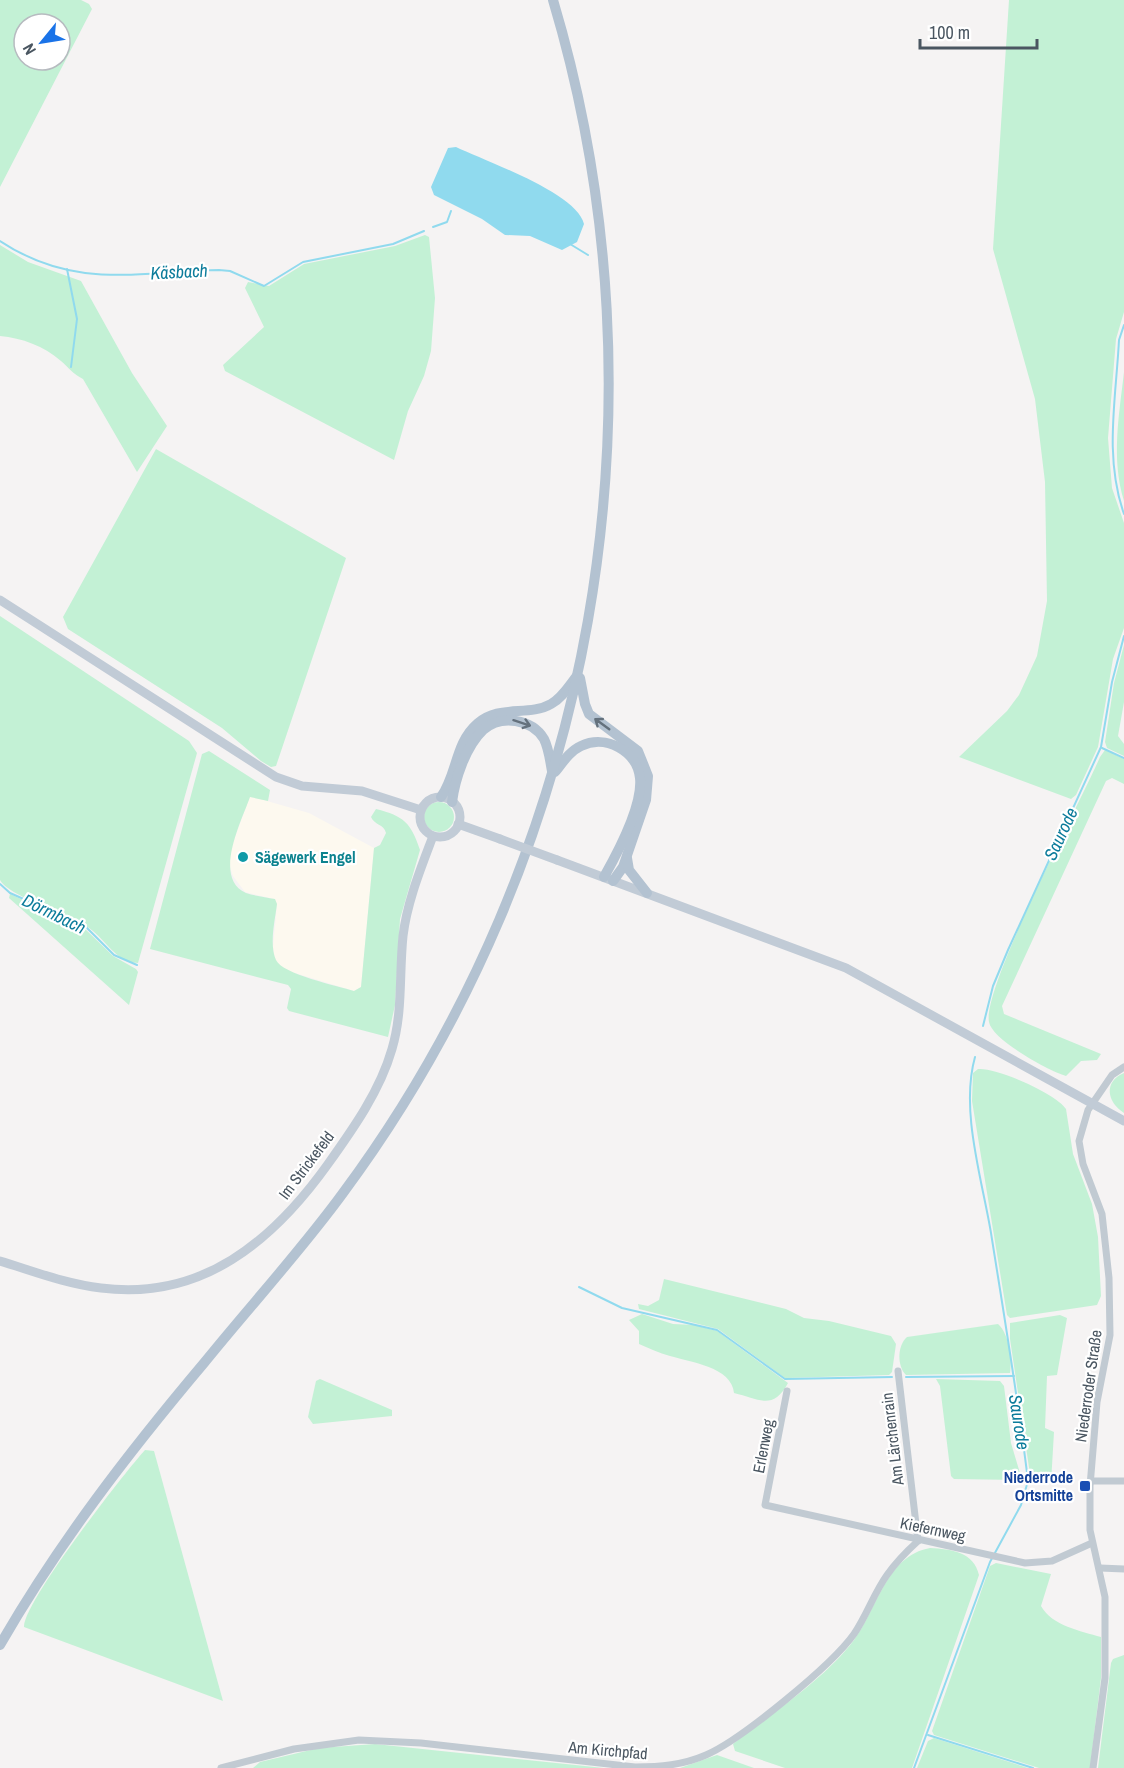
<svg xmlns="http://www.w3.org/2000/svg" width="1124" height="1768" font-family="'Archivo Narrow',sans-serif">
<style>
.commercial{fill:#fdf9ef}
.green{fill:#c3f1d5;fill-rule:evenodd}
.water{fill:#90daee}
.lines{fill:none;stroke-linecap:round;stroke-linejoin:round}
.stream{stroke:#90daee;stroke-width:2}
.street{stroke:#c1cad2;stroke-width:7}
.secondary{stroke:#c1cbd6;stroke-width:9}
.primary{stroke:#b3c2d1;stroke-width:10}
.secondary-bridge{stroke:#c1cbd6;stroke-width:9}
.oneway{stroke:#64717d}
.culture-dot{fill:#0f9aa8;stroke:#fff;stroke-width:2}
.transit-dot{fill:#1a4fb4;stroke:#fff;stroke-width:2}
.labels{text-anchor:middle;stroke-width:4.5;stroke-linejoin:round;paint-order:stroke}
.culture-label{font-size:16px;font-weight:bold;fill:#0d838f;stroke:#fff;text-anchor:start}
.street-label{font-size:16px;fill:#4a5661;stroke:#fff}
.transit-label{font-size:16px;font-weight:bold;fill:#164399;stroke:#fff;text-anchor:end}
.water-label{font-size:18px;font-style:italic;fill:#0c7c9b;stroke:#fff}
</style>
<rect width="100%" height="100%" fill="#f5f3f3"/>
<!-- commercial -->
<path class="commercial" d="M250,796l59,17 65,35 -13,139 -7,4 -69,-21 -10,-10 -2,-13 4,-43 -3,-5 -29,-7 -12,-16 -4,-12v-10z"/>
<!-- green -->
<g class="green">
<path d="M0,0h81l8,4 3,5 -92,178zM24,24h36v36h-36z"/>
<path d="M1009,0h115v312l-8,27 -8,99 4,50 12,35v105l-11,31 -15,88 -22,48 -5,4 -112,-42 48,-46 12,-16 18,-39 10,-55 -2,-119 -10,-83 -42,-150z"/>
<path d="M425,235l4,2 6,61 -4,53 -7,25 -16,35 -14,49 -169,-89 -2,-6 41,-38 -19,-39 3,-6 21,4 35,-22 91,-18z"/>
<path d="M0,245l28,17 53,19 51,92 35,53 -30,46 -54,-93c-10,-5 -14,-11 -22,-18 -17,-15 -39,-23 -61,-25z"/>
<path d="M1124,372v129c-13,-43 -5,-85 0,-129z"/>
<path d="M156,449l190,109 -70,208 -5,1 -10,-6 -39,-33 -154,-99 -5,-12z"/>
<path d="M0,616l189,125 8,12 -59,210c-24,-1 -33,-26 -52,-37 -18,-11 -79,-31 -86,-46z"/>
<path d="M1124,645v57l-6,34 6,8v12l-17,-8 -2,-6 9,-59z"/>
<path d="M1105,750l19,9v25l-12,-6 -6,3 -104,225 2,8 97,40 -4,6 -16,1 -15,15c-17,-5 -74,-36 -77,-54 -7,-34 92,-221 111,-265z"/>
<path d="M209,751l61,39 -2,11 -18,-4c-8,23 -38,81 -4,96 9,3 20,4 29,6l2,5c-2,16 -8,41 -1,56 6,14 62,26 78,31l7,-4 13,-139 6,-3 6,-12c-2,-9 -12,-8 -15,-16l5,-8c28,7 35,14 44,41l-20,69 -5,86 -7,32 -99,-26 -2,-3 4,-19 -3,-4 -138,-36 52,-195z"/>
<circle cx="439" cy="817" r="15"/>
<path d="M10,894l74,34 29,28 23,13 2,3 -9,33 -120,-107z"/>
<path d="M978,1069c18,-2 79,25 88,40l7,45 19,50 6,33 3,59 -4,9 -87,13 -3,-3 -35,-214 1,-28z"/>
<path d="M1124,1073v40c-17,-11 -21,-31 0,-40z"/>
<path d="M664,1279l122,30 18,9 25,3 62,15 5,8 -4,28 -3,3 -104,3 -67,-49 -79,-20 -1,-5 10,2 11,-6z"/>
<path d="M642,1314l31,10 21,1 23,6 71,52c-15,28 -29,16 -54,10 -2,-26 -44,-31 -64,-37 -11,-3 -21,-8 -31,-12v-13l-10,-11z"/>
<path d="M1060,1315l7,3 -10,57 -10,1 -2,52 9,4 -3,51 -20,-2 -21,-142v-16z"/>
<path d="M998,1324c11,9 14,36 12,49l-104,2c-9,-9 -9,-29 1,-38z"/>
<path d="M320,1379l72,31v6l-79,8 -5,-7 8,-36z"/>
<path d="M936,1379l64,2 4,5 7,57 11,37 -68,-1 -3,-3 -11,-90z"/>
<path d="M145,1450l9,1 69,250 -199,-74c-2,-23 100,-154 121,-177z"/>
<path d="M930,1548c21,1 44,4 49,27l-67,193h-127l-50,-17 -2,-7c38,-30 93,-66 121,-104 24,-32 32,-84 76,-92z"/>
<path d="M996,1563l55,11 -10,32c11,20 40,25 60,31v41l-11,90h-51l-105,-33 -2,-4 58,-165z"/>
<path d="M1124,1655v113h-26l13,-105 2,-4z"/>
<path d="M934,1738l94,30h-111l11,-27z"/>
<path d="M375,1744l229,24h-351l7,-6 59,-14z"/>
<path d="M717,1755l37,13h-74z"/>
</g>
<!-- water -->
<path class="water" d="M456,147c29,14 121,46 128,77l-7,18 -15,8 -32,-14 -25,-1 -23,-16 -48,-24 -3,-8 17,-39z"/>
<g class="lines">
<!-- stream -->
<g class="stream">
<path d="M433,227l14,-5 4,-11"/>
<path d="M0,241c74,49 137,31 219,29l11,1 34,15 39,-24 90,-18 31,-13"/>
<path d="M570,244l18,11"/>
<path d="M67,269l10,50 -6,48"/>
<path d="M1124,325l-5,15c-3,59 -15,117 5,174"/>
<path d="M1102,748l22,10"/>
<path d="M0,884l10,9 75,33 29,29 23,10"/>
<path d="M983,1026l10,-40 15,-36 93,-203 11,-65 12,-46"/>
<path d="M579,1287l43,21 95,22 68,49 107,-2"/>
<path d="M906,1377l108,-1"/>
<path d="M928,1735l105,33"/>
<path d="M914,1768l76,-206 31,-57 7,-24c-10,-83 -24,-166 -37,-248 -9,-54 -31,-123 -16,-176"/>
</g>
<!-- street -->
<g class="street">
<path d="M898,1371l20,170"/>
<path d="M787,1391l-22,114 260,58 27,-2 40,-18"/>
<path d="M1091,1481h33"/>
<path d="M1100,1568l24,1"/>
<path d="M221,1768l73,-19 65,-9 62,3 214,24c25,0 48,-2 71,-12 35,-15 126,-90 148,-121 13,-19 20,-41 33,-59 9,-13 20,-24 31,-34"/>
<path d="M1093,1768l12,-90v-81l-15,-67v-44l7,-84 13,-67 -1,-57 -7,-64 -19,-50 -4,-23 9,-31 24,-35 12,-8"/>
</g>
<!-- secondary -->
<g class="secondary">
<path d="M0,600l276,177 26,9 60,5 59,19"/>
<circle cx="440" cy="817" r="20"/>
<path d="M458,824l42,15"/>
<path d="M557,860l289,108 278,153"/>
<path d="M0,1261c33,10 66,23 101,27 101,13 172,-47 227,-124 25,-35 52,-73 64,-115 11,-37 7,-74 11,-113 4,-34 18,-68 30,-100"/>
</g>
<!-- primary -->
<g class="primary">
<path d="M580,678l5,26 4,10 49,37 10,25 -2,24 -23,67 -10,14"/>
<path d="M555,772c8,-10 15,-21 26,-26 25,-12 56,5 59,32 3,28 -23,76 -36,99"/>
<path d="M441,797c16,-22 14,-54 36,-73 22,-20 51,-7 74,-20 11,-6 18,-18 25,-27"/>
<path d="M452,802c3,-23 14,-56 31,-72 18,-16 49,-11 61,9 5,10 6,22 8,32"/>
<path d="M627,858l2,12 18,23"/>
<path d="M0,1645c58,-101 129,-193 204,-282 46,-57 96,-111 139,-170 252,-340 331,-788 210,-1193"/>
</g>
<!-- secondary-bridge -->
<path class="secondary-bridge" d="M500,839l57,21"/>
</g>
<!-- one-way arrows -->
<defs><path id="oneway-shaft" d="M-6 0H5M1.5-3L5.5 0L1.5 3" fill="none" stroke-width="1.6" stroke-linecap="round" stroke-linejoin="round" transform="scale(1.5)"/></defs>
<g class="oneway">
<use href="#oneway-shaft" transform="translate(522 723) rotate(18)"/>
<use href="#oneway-shaft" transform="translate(602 724) rotate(-144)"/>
</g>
<!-- markers -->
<circle class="culture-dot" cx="243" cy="857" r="6"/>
<rect class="transit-dot" x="1079" y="1480" width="12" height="12" rx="3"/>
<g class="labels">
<!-- culture labels -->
<g class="culture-label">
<text x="255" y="863">Sägewerk Engel</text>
</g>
<!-- street labels -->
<g class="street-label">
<text transform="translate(306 1165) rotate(-53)" y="6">Im Strickefeld</text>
<text transform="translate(1088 1386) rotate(-82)" y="6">Niederroder Straße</text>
<text transform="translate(892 1439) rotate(-97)" y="6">Am Lärchenrain</text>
<text transform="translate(763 1446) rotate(-79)" y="6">Erlenweg</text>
<text transform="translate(933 1529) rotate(12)" y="6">Kiefernweg</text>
<text transform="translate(608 1750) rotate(5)" y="6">Am Kirchpfad</text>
</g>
<!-- transit labels -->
<g class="transit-label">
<text x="1073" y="1483">Niederrode<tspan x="1073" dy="18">Ortsmitte</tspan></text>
</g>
<!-- water labels -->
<g class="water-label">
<text transform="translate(179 272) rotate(-3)" y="6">Käsbach</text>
<text transform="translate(1061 834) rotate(-65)" y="6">Saurode</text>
<text transform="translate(54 914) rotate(26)" y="6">Dörmbach</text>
<text transform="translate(1019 1422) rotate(81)" y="6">Saurode</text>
</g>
</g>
<!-- north arrow -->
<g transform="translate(42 42) rotate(240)"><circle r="28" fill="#ffffff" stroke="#b7bbc0" stroke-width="1.5"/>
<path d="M0-4.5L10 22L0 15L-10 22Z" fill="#1a73e8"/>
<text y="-9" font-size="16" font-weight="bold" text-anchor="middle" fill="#4a5661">N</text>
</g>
<!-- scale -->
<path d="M920 39v9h117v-9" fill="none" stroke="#4a5661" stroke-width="3"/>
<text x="929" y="39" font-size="18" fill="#4a5661" stroke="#ffffff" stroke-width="4.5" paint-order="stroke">100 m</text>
</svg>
